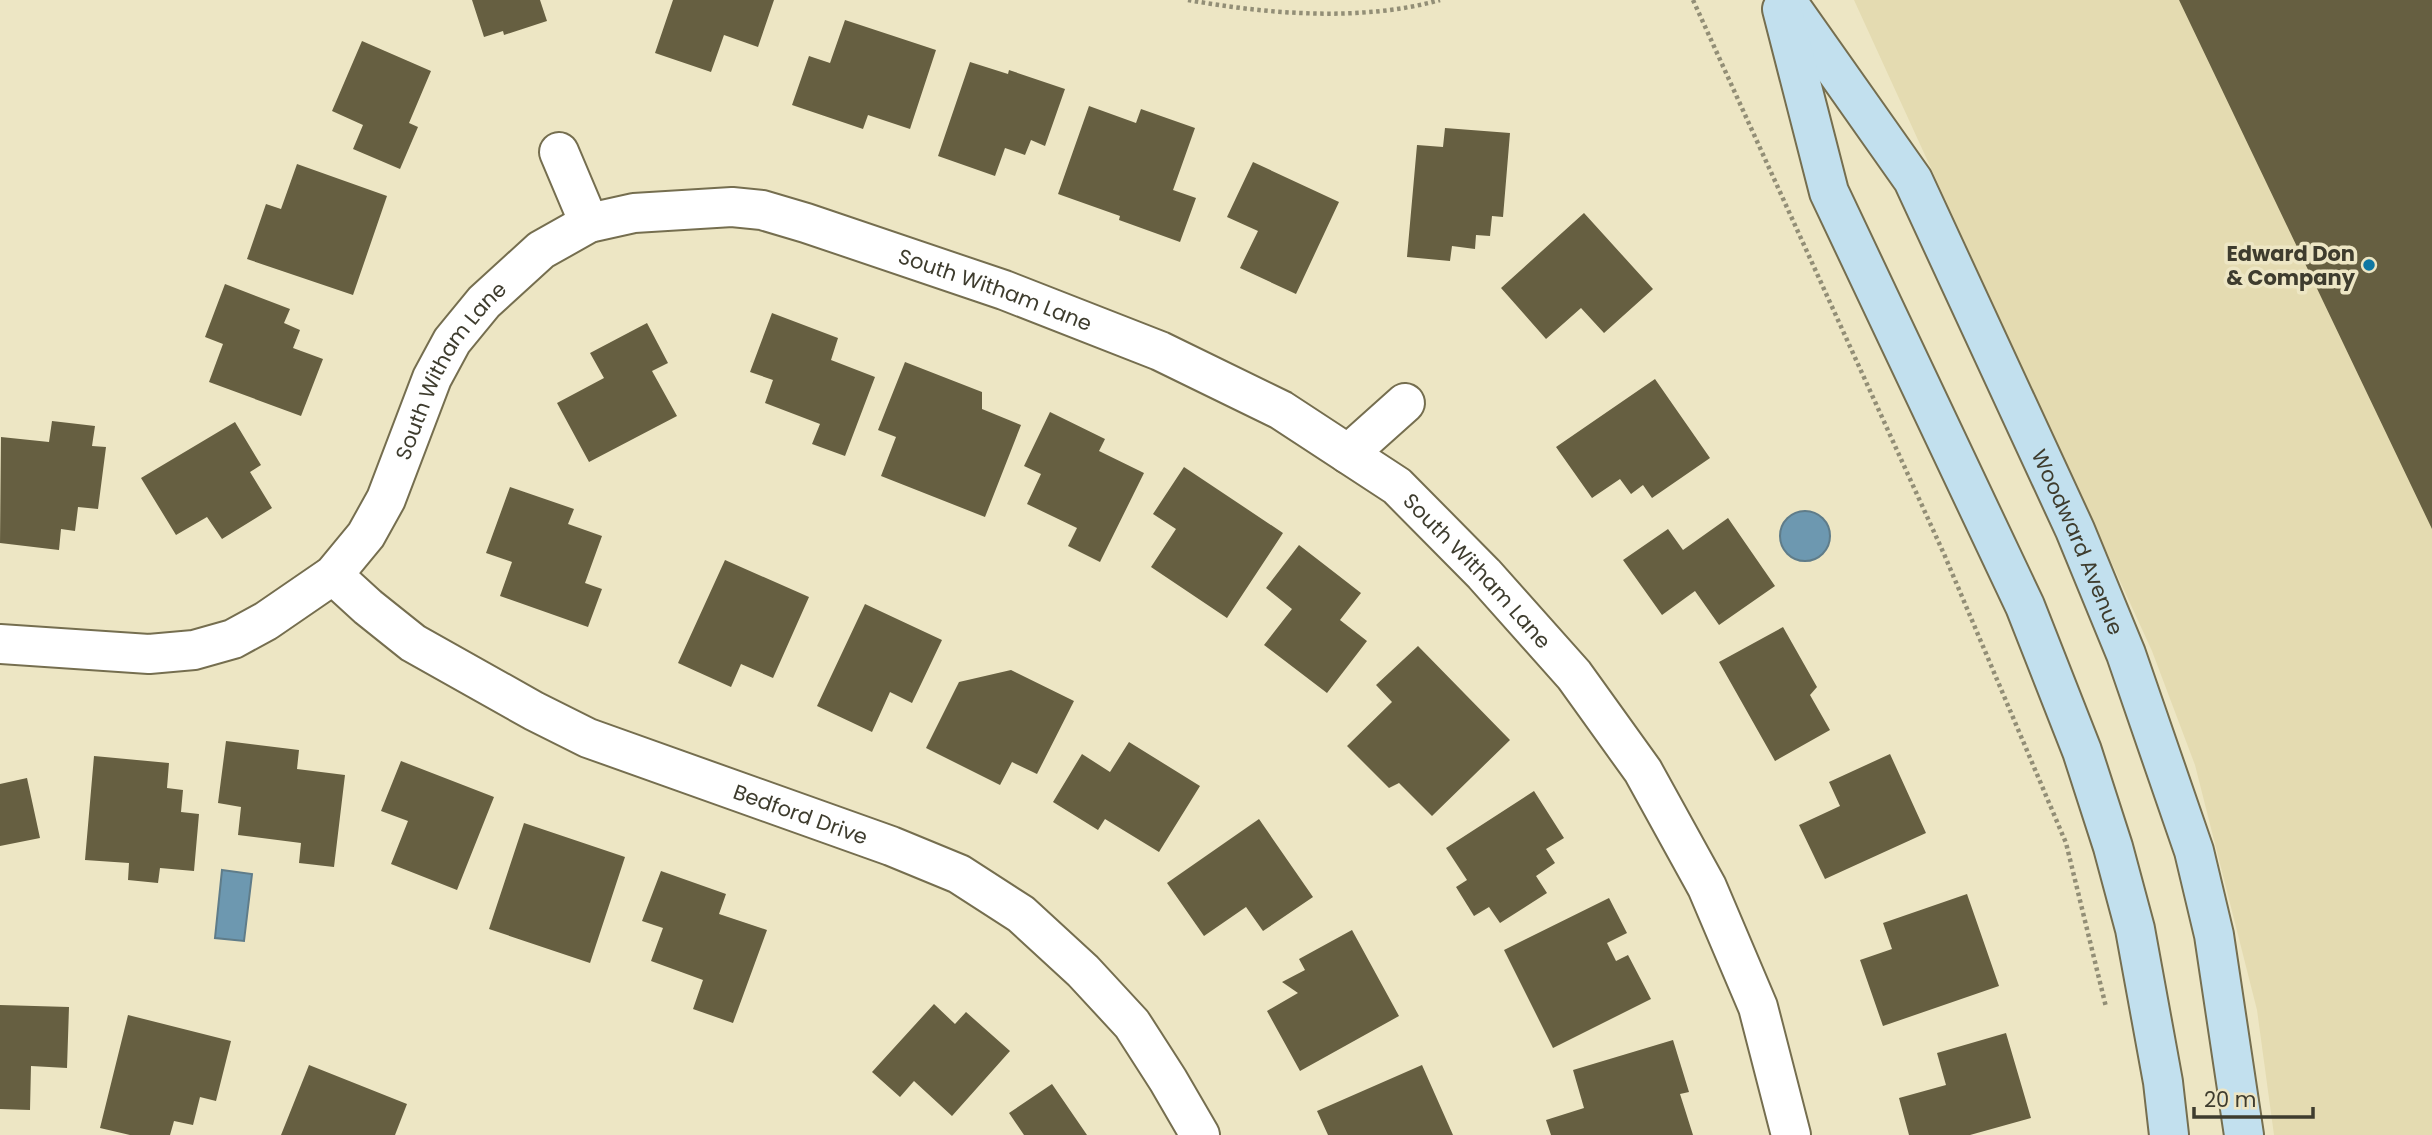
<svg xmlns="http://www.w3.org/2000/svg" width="2432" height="1135" font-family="Poppins,sans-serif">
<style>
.built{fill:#e4dbb1}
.water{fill:#6d98b0;stroke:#5f7c89;stroke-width:2}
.building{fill:#665f41}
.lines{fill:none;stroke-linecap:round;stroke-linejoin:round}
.street-casing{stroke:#756e4f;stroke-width:42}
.secondary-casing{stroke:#756e4f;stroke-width:42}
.path{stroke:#928e76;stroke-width:4.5;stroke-dasharray:3.5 3.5;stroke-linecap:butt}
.street{stroke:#fff;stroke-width:38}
.secondary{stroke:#c2e0ee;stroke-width:38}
.poi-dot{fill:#0f77a2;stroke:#ede6c4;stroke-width:2.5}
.labels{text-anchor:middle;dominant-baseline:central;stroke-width:7;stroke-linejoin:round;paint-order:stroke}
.poi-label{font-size:21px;font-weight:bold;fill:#3e3c2e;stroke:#ede6c4;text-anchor:end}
.street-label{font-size:21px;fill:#3e3c2e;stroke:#ede6c4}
</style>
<rect width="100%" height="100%" fill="#ede6c4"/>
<path class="built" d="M1854 0H2432V1135H2274L2257 1010 2195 765 2152 651Z"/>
<path class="water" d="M1780 536a25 25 0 1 1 50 0a25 25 0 1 1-50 0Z
M222 870 252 874 244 941 215 938Z"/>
<path class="building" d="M472 0H540L547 21 504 35 503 31 484 37Z
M673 0H774L758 47 724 35 711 72 655 53Z
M2179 0H2432V529Z
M845 20 936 50 910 129 868 115 863 129 792 105 809 56 830 63Z
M362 41 431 71 409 123 418 127 400 169 353 149 363 125 332 111Z
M970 62 1008 74 1009 70 1065 89 1045 146 1031 140 1025 155 1005 148 995 176 938 156Z
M1089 106 1136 123 1141 109 1195 128 1173 190 1196 198 1180 242 1119 220 1120 216 1058 194Z
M1445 128 1510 133 1503 217 1492 216 1490 236 1476 235 1475 249 1452 246 1450 261 1407 257 1417 145 1443 147Z
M1253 162 1339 202 1296 294 1240 268 1258 231 1227 217Z
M297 164 387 196 353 295 247 259 266 204 281 209Z
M1584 213 1653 289 1604 333 1581 308 1546 339 1501 288Z
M225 284 290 309 284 323 300 330 293 348 323 359 301 416 209 382 223 344 205 337Z
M772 313 838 338 831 360 875 377 845 456 812 444 820 424 765 403 773 380 750 372Z
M647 323 668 363 652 371 677 416 589 462 557 403 604 378 590 353Z
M905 362 982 392V409L1021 425 985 517 881 476 896 437 878 430Z
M1655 379 1710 458 1652 498 1643 485 1631 494 1620 479 1592 498 1556 447Z
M1050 412 1105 439 1099 451 1144 473 1100 562 1068 546 1077 528 1027 504 1041 474 1024 466Z
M52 421 95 426 92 446 106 447 98 509 78 507 75 531 61 529 59 550 0 543 1 437 49 442Z
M235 422 261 465 250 472 272 508 222 539 207 517 176 535 141 478Z
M1184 467 1283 533 1227 618 1151 567 1176 529 1153 514Z
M510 487 574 509 568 524 602 536 585 583 602 589 588 627 500 596 512 562 486 553Z
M1728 518 1775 586 1719 625 1695 591 1662 615 1623 560 1668 529 1683 550Z
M1299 545 1361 593 1340 620 1367 641 1327 693 1264 645 1292 609 1266 588Z
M725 560 809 597 773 678 741 664 731 687 678 663Z
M865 604 942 640 912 703 890 692 872 732 817 706Z
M1783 627 1817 687 1810 695 1830 730 1775 761 1719 662Z
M1418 646 1510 740 1432 816 1399 783 1389 788 1347 746 1392 702 1376 685Z
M1011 670 1074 701 1037 774 1012 762 1000 785 926 748 959 682Z
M226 741 299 750 297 769 345 775 334 867 299 863 301 843 238 835 241 807 218 803Z
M1129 742 1200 786 1159 852 1105 819 1098 830 1053 802 1082 754 1110 772Z
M1890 754 1926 833 1825 879 1799 825 1840 806 1829 782Z
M94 756 169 763 167 788 183 790 181 812 199 814 194 871 160 868 158 883 128 880 129 863 85 860Z
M401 761 494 797 457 890 391 864 408 821 381 811Z
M27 778 40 838 0 846V784Z
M1534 791 1564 838 1546 849 1555 863 1536 876 1547 893 1500 923 1489 907 1474 916 1456 887 1467 880 1446 848Z
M1259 819 1313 897 1263 931 1246 907 1204 936 1167 883Z
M524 823 625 857 590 963 489 929Z
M661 871 726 894 719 914 767 930 733 1023 693 1009 703 980 651 961 663 928 642 921Z
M1967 894 1999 986 1883 1026 1860 960 1892 949 1883 923Z
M1609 898 1627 933 1607 943 1616 961 1628 955 1651 999 1553 1048 1504 950Z
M1352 930 1399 1016 1300 1071 1267 1011 1298 993 1282 982 1305 970 1299 959Z
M934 1004 955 1024 966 1012 1010 1051 952 1116 914 1081 900 1097 872 1072Z
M0 1005 69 1007 67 1068 31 1066 30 1110 0 1109Z
M128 1015 231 1041 216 1101 200 1097 193 1125 174 1121 170 1135H130L100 1128Z
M2006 1033 2031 1118 1970 1135H1909L1899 1098 1946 1085 1937 1053Z
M1673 1040 1689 1092 1680 1094 1693 1135H1551L1546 1120 1584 1108 1573 1070Z
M309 1065 407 1104 395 1135H281Z
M1422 1065 1453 1135H1328L1317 1111Z
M1052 1084 1087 1135H1024L1009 1113Z"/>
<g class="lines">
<g class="street-casing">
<g id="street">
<path d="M559 152 589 223"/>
<path d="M1348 454 1405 403"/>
<path id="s1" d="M333 575 368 607 413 643 534 711 588 738 891 846 959 874 1021 914 1083 971 1132 1024 1168 1080 1200 1135"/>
<path id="s2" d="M0 644 149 654 194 650 233 639 266 621 333 575 366 535 386 499 432 378 452 341 484 302 541 250 589 223 634 213 732 207 762 210 806 223 1004 290 1160 351 1281 410 1397 486 1484 574 1574 675 1643 771 1707 887 1758 1007 1791 1135"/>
</g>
</g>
<g class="secondary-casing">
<g id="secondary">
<path id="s3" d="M1786 0 1913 180 2075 530 2126 654 2194 851 2214 935 2244 1135"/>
<path d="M1782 9 1829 192 2025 606 2082 751 2113 847 2135 929 2163 1082 2169 1135"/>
</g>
</g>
<path class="path" d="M1188 0C1267 14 1362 22 1440 0
M1693 0 1944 554 2066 843 2106 1007"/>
<use href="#street" class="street"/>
<use href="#secondary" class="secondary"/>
</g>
<circle class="poi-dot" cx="2369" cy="265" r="7"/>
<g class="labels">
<g class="poi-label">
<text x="2355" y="253">Edward Don<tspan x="2355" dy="24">&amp; Company</tspan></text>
</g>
<g class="street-label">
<text stroke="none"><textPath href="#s2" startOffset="1222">South Witham Lane</textPath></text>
<text stroke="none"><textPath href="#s2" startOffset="592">South Witham Lane</textPath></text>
<text stroke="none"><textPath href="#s3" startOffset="618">Woodward Avenue</textPath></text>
<text stroke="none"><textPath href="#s2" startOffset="1788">South Witham Lane</textPath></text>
<text stroke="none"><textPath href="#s1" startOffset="530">Bedford Drive</textPath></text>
</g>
</g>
<path d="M2194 1107v10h119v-10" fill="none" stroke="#3e3c2e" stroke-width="3.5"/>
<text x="2204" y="1107" font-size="21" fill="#3e3c2e" stroke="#ede6c4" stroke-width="5" paint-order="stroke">20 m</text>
</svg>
